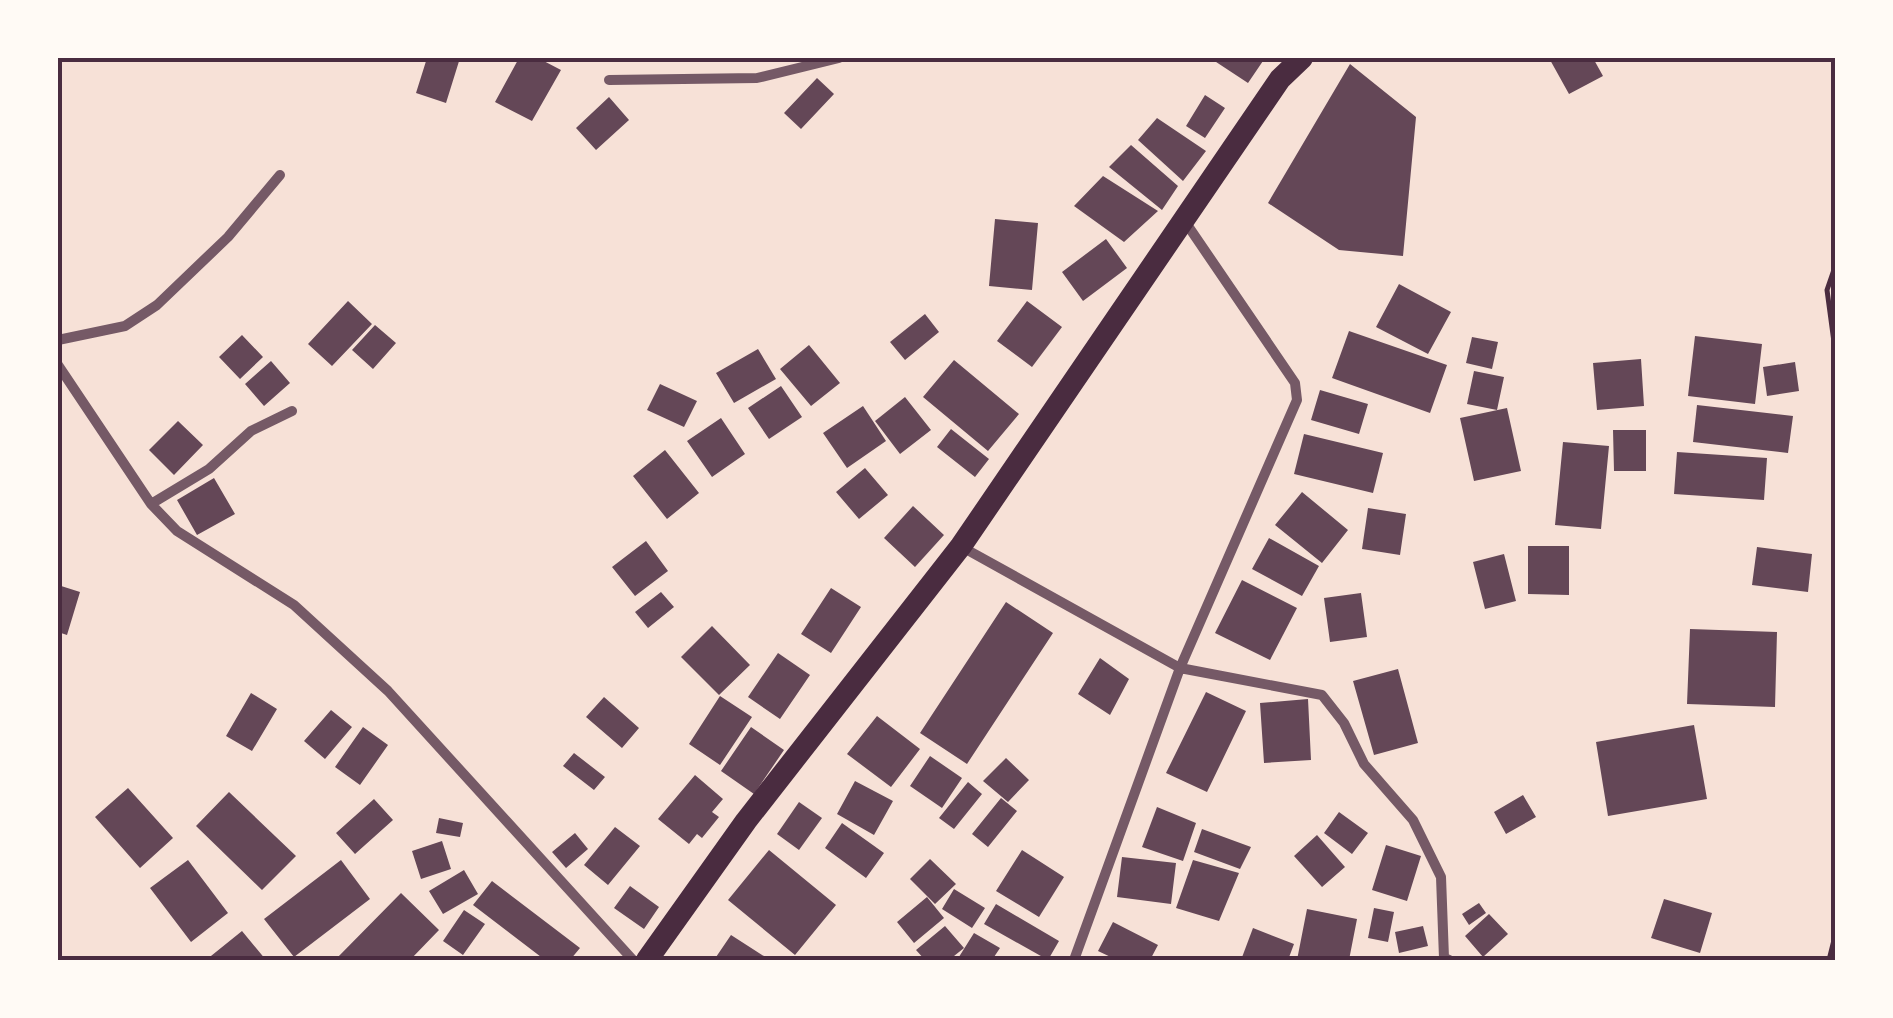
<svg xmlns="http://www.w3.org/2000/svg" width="1893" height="1018" font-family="'Exo 2',sans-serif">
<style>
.building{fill:#644757}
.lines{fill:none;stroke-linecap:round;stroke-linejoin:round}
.path{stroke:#4a2c40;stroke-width:5}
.minor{stroke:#755966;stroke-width:10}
.primary{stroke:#4a2c40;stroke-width:22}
.neatline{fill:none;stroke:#4a2c40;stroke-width:4}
</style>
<rect width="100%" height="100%" fill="#f7e1d7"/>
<path class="building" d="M427 58H460L446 103 416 93Z
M519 58H538L561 70 532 121 495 102Z
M1210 58H1265L1248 83Z
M1549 58H1593L1603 76 1569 94Z
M1350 64 1416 117 1403 256 1339 250 1268 203Z
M817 78 834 94 801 129 784 113Z
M1205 95 1225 108 1205 138 1186 126Z
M609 97 629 120 596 150 576 128Z
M1157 118 1206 151 1183 181 1138 140Z
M1131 145 1178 186 1162 210 1109 167Z
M1103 176 1158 211 1124 242 1074 206Z
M995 219 1038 223 1032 290 989 286Z
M1106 239 1127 268 1083 301 1062 272Z
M1399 284 1451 312 1428 354 1376 327Z
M348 301 372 324 332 366 308 344Z
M1027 301 1062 327 1032 367 997 341Z
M925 314 939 332 905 360 890 342Z
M375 325 396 343 373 369 352 350Z
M1349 331 1447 365 1430 413 1332 378Z
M242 335 263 357 240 379 219 357Z
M1695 336 1762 344 1755 404 1688 396Z
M1472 337 1498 342 1492 369 1466 363Z
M809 345 840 383 811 406 780 369Z
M758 349 776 379 734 403 716 373Z
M1641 359 1644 406 1597 410 1593 363Z
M954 360 1019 414 988 451 923 397Z
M271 361 290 383 264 406 245 384Z
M1795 362 1799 391 1767 396 1763 367Z
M1474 371 1504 377 1497 410 1467 404Z
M660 384 697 401 684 427 647 410Z
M781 386 802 417 769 439 748 408Z
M1320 390 1368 404 1359 434 1311 420Z
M905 397 931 430 900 454 875 421Z
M1697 405 1793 416 1788 453 1693 442Z
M863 406 886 441 847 468 823 433Z
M1507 408 1521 471 1474 481 1460 418Z
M721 418 745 454 712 477 687 441Z
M178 421 203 445 174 475 149 450Z
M951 429 989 459 975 477 937 447Z
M1613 430H1646V471H1614Z
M1304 434 1383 453 1373 493 1294 474Z
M1563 442 1609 446 1601 529 1555 525Z
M665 450 699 493 667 519 633 476Z
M1677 452 1767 458 1764 500 1674 494Z
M865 468 888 495 859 519 836 492Z
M214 478 235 514 197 535 177 500Z
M1302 492 1348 530 1322 563 1275 525Z
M913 506 944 535 915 567 884 538Z
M1368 508 1406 514 1400 555 1362 549Z
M1269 538 1319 566 1302 596 1252 569Z
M646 541 668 571 635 596 612 567Z
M1528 546H1569V595L1528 594Z
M1757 547 1812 554 1808 592 1752 585Z
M1504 554 1516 601 1485 609 1473 562Z
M1242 580 1297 608 1270 660 1215 633Z
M58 585 80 592 67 635 58 632Z
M831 588 861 607 831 653 801 634Z
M661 592 674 607 648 628 635 612Z
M1361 593 1367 637 1330 642 1324 598Z
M1006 602 1053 633 967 764 920 733Z
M712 626 750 665 719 695 681 657Z
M1690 629 1777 632 1775 707 1687 704Z
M778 653 810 675 780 719 748 697Z
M1100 658 1129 679 1110 715 1078 694Z
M1398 669 1418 743 1374 755 1353 681Z
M1206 692 1246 711 1207 792 1166 773Z
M251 693 277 709 252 751 226 736Z
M720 696 752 717 720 765 689 744Z
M604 697 639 728 622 748 586 717Z
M1308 699 1311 760 1264 763 1260 703Z
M331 710 352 727 325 759 304 741Z
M877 716 920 749 891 787 847 754Z
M1694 725 1707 799 1608 816 1596 742Z
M363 727 388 745 360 785 335 767Z
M751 727 784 750 754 794 721 771Z
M574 753 605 777 594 790 563 766Z
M930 756 962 778 942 808 910 786Z
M1006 758 1029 780 1008 802 983 781Z
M695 775 723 799 712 812 719 817 702 838 697 834 689 844 658 819Z
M855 781 893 801 874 835 837 814Z
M968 782 982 794 954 829 939 818Z
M128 788 173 838 140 868 95 817Z
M229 792 296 856 262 890 196 826Z
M1523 795 1536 817 1506 834 1494 812Z
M1001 798 1017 811 988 847 972 834Z
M374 799 393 820 355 854 336 833Z
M799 802 822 818 799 850 777 834Z
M1157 807 1196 823 1183 861 1142 847Z
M1339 812 1368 833 1352 854 1324 833Z
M439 818 463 823 460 837 436 833Z
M842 823 884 853 866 878 825 848Z
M615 827 640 846 608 885 584 865Z
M1202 829 1251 847 1240 869 1194 852Z
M575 833 588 849 566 868 552 852Z
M1317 835 1345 867 1322 887 1294 856Z
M442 841 451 869 421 879 412 851Z
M1386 845 1421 856 1407 901 1372 890Z
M769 850 836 905 795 955 728 900Z
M1022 850 1064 877 1039 917 996 891Z
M1122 857 1176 863 1171 904 1117 897Z
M930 859 956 884 935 904 910 879Z
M188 860 228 913 191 942 150 888Z
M341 860 370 899 294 957 264 919Z
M1193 860 1239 873 1219 921 1176 908Z
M464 870 478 894 443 914 429 891Z
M492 881 580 948 570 960H545L473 905Z
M630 886 659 907 644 929 614 908Z
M954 889 985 908 972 928 942 909Z
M401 893 439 930 410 960H335Z
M927 897 944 918 914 943 897 922Z
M1664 899 1712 913 1700 953 1651 938Z
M1479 903 1486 913 1469 925 1462 914Z
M996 904 1059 941 1048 960 984 924Z
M1374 908 1394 912 1388 942 1368 938Z
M1307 909 1357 919 1349 960H1297Z
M464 910 485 924 463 955 443 941Z
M1489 914 1508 934 1483 957 1465 936Z
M1113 922 1158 945 1150 960H1117L1098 951Z
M945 926 964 948 949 960H925L916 950Z
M1423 926 1428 946 1399 953 1395 932Z
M1253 928 1294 944 1288 960H1241Z
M242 931 266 960H206Z
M974 933 1000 948 992 960H957Z
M731 935 770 960H714Z"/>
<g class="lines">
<path class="path" d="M1836 264 1827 290 1836 357
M1568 960H1580
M1829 960 1836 932"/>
<path class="minor" d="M609 80 757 78 839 58
M58 340 125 326 157 305 228 237 280 175
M58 365 151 504 177 531 294 605 388 691 633 960
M151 504 209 469 251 431 292 411
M962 547 1180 668 1322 695 1344 723 1364 764 1413 820 1441 877 1444 958 1449 960
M1074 960 1180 668 1297 400 1295 383 1184 220"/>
<path class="primary" d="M647 960 746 821 961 546 1280 79 1302 58"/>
</g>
<rect width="1893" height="1018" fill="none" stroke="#fffaf5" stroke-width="120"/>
<rect x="60" y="60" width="1773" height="898" class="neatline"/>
</svg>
